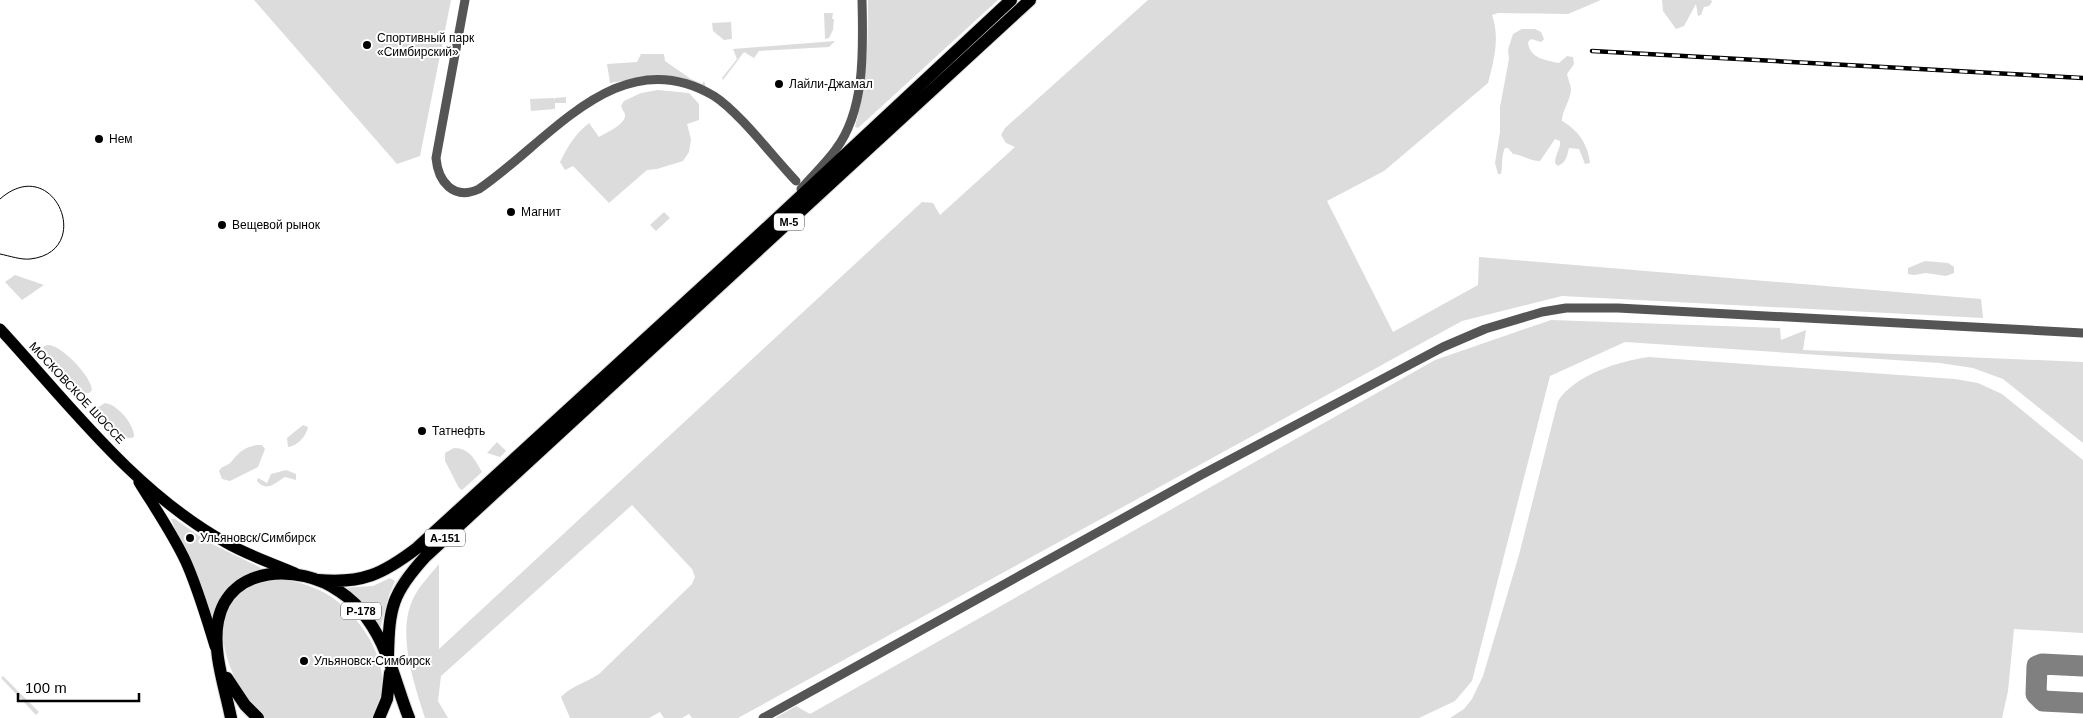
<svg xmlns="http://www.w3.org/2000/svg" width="2083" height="718" font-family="Arial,sans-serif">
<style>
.green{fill:#dcdcdc}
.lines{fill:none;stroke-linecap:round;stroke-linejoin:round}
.taxiway{stroke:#808080;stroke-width:21}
.major-casing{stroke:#dbdbdb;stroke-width:12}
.highway-casing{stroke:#dbdbdb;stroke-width:14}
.minor{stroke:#555;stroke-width:9}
.major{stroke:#000;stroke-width:11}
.highway{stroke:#000;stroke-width:12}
.tram{stroke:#000;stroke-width:1}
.rail-casing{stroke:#000;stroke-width:4.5}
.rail{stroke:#fff;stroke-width:2.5;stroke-dasharray:8;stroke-linecap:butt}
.poi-dot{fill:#000;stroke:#fff;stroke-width:2}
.labels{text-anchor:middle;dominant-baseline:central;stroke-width:4;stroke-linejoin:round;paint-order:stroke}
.shield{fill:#fff;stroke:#4c4c4c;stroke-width:1}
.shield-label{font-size:11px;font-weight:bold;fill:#000}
.poi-label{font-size:12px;fill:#000;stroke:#fff;text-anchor:start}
.street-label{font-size:12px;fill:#000;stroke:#fff}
</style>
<rect width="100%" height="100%" fill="#fff"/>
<path class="green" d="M254 0H451L420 156 397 164Z
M868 0H998L858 128 855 127C867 85 868 44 868 0Z
M1148 0H1601L1568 14 1498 13 1492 15C1500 37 1494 61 1488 83L1384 171 1327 201 1393 332 1478 285 1479 257 1981 299 1983 318 1562 296 1462 321 738 718H692L689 714 682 718H664L660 712 649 718H570L561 697C571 686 586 683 599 674L692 584 695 577 692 569 632 505 441 676 438 701 448 718H425C414 683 395 630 415 595 421 584 431 574 439 564V649L922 202 933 203 940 215 1015 147 1006 143 1001 135 1005 128Z
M1662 0H1711L1712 2 1709 6 1704 7 1701 15 1698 16 1696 4 1684 26 1676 29 1663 11Z
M824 13H833L832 19H834L833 30 829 38 825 39Z
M731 22 732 39 724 40 713 31 712 23Z
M1535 29 1541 32 1544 39 1541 42 1531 39 1528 42C1529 58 1545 60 1559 63L1567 56 1573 57 1574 64 1567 74C1568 79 1571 85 1571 90 1570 102 1562 110 1562 121 1578 130 1588 144 1590 163L1585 164 1579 149 1569 148C1567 155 1567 162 1558 166L1555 163C1555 155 1561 148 1560 141L1555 139 1540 161C1530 161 1523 155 1513 154L1508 148H1505C1501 156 1503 165 1501 174H1498L1495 163 1500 132V107L1509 59 1508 50 1513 34 1522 29Z
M835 41 829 47 759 51 754 58 744 52 723 80 722 78 737 59 733 49Z
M641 54H664L665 61 691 79 702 84 704 81 706 87 641 78 610 83 607 64 637 62Z
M658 90 689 93 699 104V120L687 124 691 139 689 152 683 161 657 169 647 170 609 203 573 166 565 170 560 162C568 146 575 134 589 123L599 137C606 133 627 124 625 114 624 112 622 109 621 106L624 101 641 93Z
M566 97V103H555V109L531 111 530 99 554 98 555 100V98Z
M664 212 670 218 656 231 650 225Z
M1925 261 1948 263 1954 267V273L1946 276 1926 273 1914 275 1908 274V268Z
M15 275 44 285 22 300 5 282Z
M1551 320 1780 328 1781 340 1806 330 1803 350 2083 362V443L2003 379 1973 368 1940 363 1625 342 1550 376 1472 681 1455 701 1419 718H775L796 706 810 714 1435 360Z
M47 345C60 343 92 377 92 390L89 393H83L78 389 44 351 43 347Z
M1649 357 1955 379 1978 383 2002 394 2083 460V633L2014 629 2008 691 2002 718H1450L1464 709 1472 699 1483 676 1519 555 1558 401C1575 375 1619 361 1649 357Z
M105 403C117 404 135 425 134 437 120 443 95 418 97 408Z
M303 425 308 427C306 436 298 446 288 447L287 438Z
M497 442 506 451 500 457 487 453Z
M256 445H262L265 449 258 467 230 481 222 479 219 471C222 465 229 466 232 461 240 451 244 448 256 445Z
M454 448C470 448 475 460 482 472L462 490 459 488 445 461V453Z
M286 470 296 474V480L285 477C276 482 267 493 257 481L258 478 267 483 271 474Z
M171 519H175L208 542 261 568 219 602 212 617Z
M390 578 395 581 389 595 380 629 342 588 373 586Z
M283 579C299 582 316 587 330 596 366 620 400 676 373 718H265C219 674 193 587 283 579Z
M3 676 39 712 36 715 1 678Z"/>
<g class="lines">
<path class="taxiway" d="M2083 666 2042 664 2037 666 2036 694 2043 701 2083 703"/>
<g class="major-casing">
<path id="major" d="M0 329C69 404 135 492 225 542 247 555 272 563 295 573
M139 482C155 508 173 534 186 562 198 589 206 617 215 646"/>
</g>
<g class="highway-casing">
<path id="highway" d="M318 580C362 584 383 574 417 548L760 234 1011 0
M388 657C389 607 392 593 426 556L1030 0
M227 678 245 705 258 718
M231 718C225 687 212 652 218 621 229 564 300 564 339 591 350 598 361 609 368 620 389 649 396 685 409 718
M379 718 387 699 390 673"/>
</g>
<path class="minor" d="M465 0 436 158C438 181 453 201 479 189 549 142 619 39 714 96 739 112 774 158 796 181
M801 189C812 176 826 163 836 149 866 109 863 47 862 0
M763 718 1201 475 1443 347 1485 329 1542 312 1566 308H1618L2083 333"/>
<use href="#major" class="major"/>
<use href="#highway" class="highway"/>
<path class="tram" d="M0 199C54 151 96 252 30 259 21 260 10 256 0 254"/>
<g class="rail-casing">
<path id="rail" d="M1592 51 2083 78"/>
</g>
<use href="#rail" class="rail"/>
</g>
<g class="poi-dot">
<circle cx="367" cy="45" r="5"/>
<circle cx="779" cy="84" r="5"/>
<circle cx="99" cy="139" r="5"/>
<circle cx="511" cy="212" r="5"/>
<circle cx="222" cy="225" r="5"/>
<circle cx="422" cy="431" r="5"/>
<circle cx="190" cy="538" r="5"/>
<circle cx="304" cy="661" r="5"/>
</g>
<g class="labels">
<g class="shield">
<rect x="774" y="213.5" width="30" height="17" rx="4"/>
<rect x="425" y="529.5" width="40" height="17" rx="4"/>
<rect x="341" y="602.5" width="40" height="17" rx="4"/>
</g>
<g class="shield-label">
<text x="789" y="222">М-5</text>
<text x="445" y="538">А-151</text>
<text x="361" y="611">Р-178</text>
</g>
<g class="poi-label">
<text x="377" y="38">Спортивный парк<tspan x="377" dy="14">«Симбирский»</tspan></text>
<text x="789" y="84">Лайли-Джамал</text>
<text x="109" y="139">Нем</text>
<text x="521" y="212">Магнит</text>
<text x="232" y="225">Вещевой рынок</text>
<text x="432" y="431">Татнефть</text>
<text x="200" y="538">Ульяновск/Симбирск</text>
<text x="314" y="661">Ульяновск-Симбирск</text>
</g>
<g class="street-label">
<text transform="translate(77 393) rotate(47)">МОСКОВСКОЕ ШОССЕ</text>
</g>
</g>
<path d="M18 693v8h121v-8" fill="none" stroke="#000000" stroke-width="2.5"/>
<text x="25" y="693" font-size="15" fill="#000000" stroke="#ffffff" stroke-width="4" paint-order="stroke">100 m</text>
</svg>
